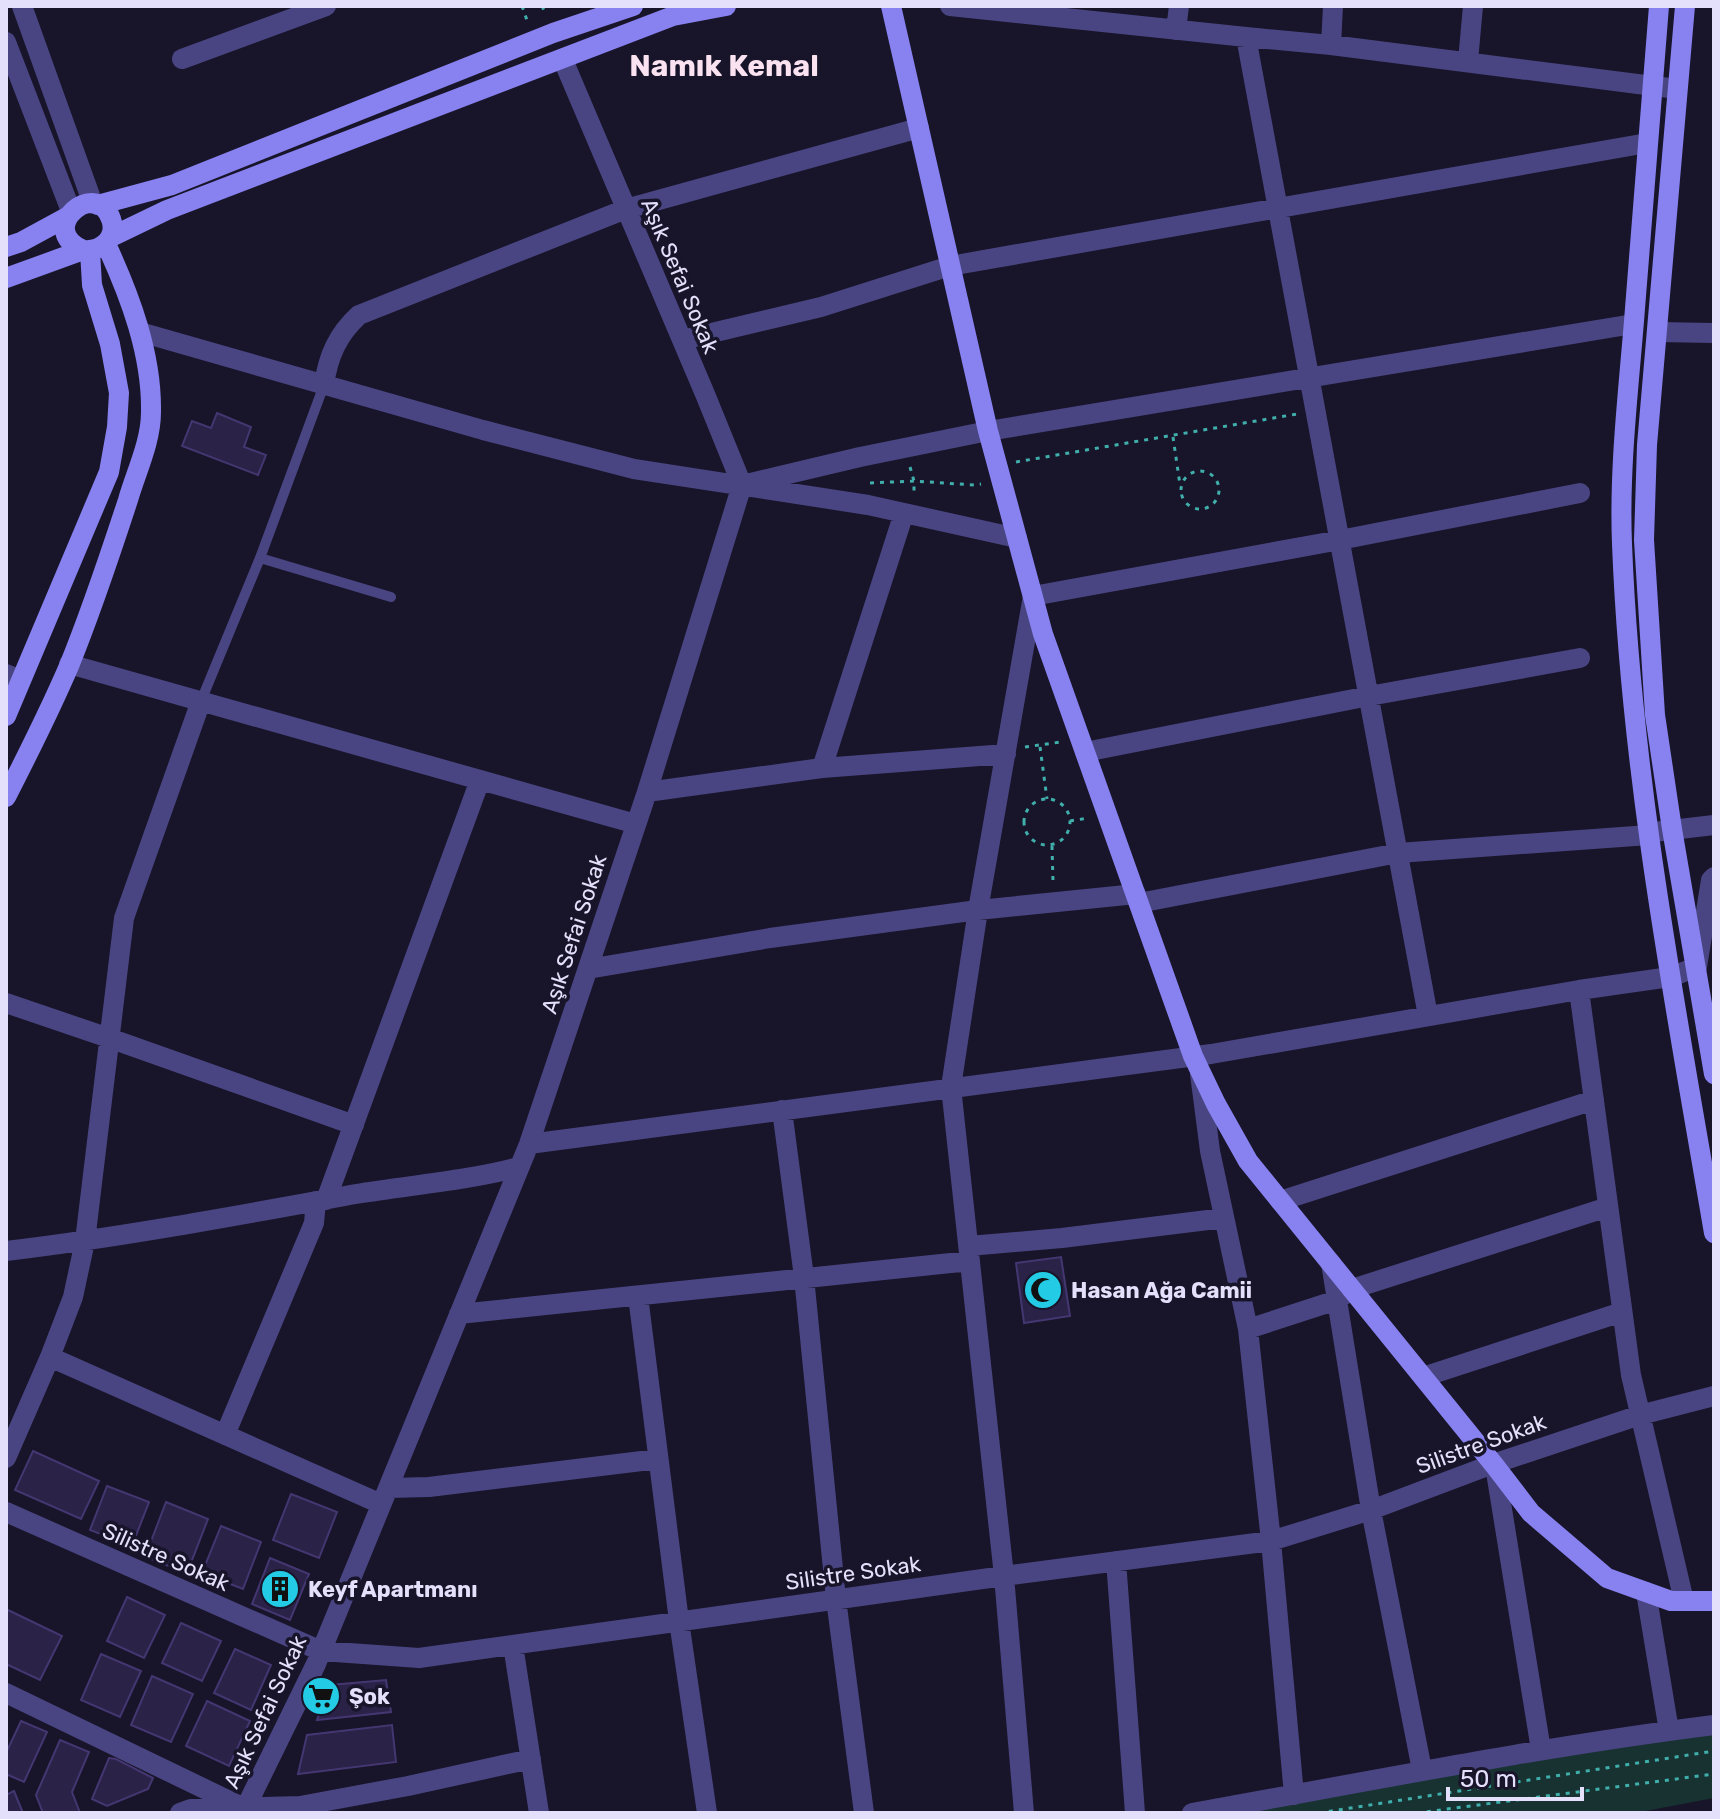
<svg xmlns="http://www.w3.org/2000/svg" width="1720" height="1819" font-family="Rubik,sans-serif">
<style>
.green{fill:#183232}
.building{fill:#2b2248;stroke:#443771;stroke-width:2}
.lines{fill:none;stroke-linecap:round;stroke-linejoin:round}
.path{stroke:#40afab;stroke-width:3;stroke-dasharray:4 6;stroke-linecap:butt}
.lane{stroke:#494582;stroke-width:10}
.street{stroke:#494582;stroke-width:20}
.secondary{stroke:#8882f0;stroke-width:20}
.labels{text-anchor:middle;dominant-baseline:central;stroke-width:7;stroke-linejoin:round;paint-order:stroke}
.street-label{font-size:22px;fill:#e4e0fb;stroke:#181429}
.poi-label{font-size:22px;font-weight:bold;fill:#e4e0fb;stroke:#181429;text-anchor:start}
.district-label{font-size:30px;font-weight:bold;fill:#fbe2f1;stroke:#181429}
</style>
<rect width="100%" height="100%" fill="#181429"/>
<path class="green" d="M1714 1725V1798L1635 1813H1192Z"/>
<path class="building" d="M217 413 251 427 244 447 266 455 258 475 182 446 192 421 211 428Z
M1061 1257 1070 1316 1024 1323 1016 1263Z
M33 1451 99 1481 81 1519 15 1490Z
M107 1486 149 1502 132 1546 90 1530Z
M291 1494 337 1512 319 1558 273 1540Z
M166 1502 208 1519 187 1573 145 1557Z
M221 1526 261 1542 243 1589 202 1573Z
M270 1558 309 1574 290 1620 252 1604Z
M127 1597 165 1615 144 1658 107 1641Z
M8 1610 62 1636 40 1680 6 1664V1615Z
M181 1623 221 1641 202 1681 162 1663Z
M235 1649 271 1665 251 1710 214 1693Z
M101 1654 141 1671 120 1717 81 1700Z
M152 1676 193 1694 171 1742 131 1725Z
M386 1680 391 1712 317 1720 330 1685Z
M207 1701 250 1721 229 1766 186 1746Z
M21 1721 47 1732 24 1782 6 1774V1753Z
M392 1725 396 1762 298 1774 307 1735Z
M60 1740 89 1752 72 1792 80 1813H43L36 1795Z
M109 1758 116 1759 153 1778 148 1789 107 1806 92 1799Z
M14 1791 23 1813H6V1795Z"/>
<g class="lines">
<path class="path" d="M522 6 528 23
M542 6 546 15
M1173 437 1180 485
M1016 462 1297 414
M910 467 914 481V495
M1181 490a19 19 0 1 1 38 0a19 19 0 1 1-38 0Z
M870 483 914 481 974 485 981 484
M1025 747 1061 742
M1040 747 1047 799
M1024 822a23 23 0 1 1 46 0a23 23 0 1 1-46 0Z
M1070 821 1088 818
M1052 846 1053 882
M1319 1813 1714 1751
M1417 1813 1714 1774"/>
<path class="lane" d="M260 558 391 597
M201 701 260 558 324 385"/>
<path class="street" d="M22 6 93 204
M950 6 1246 37 1331 45 1677 89
M1176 30 1179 6
M1246 37 1428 1016
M6 42 71 211
M1331 45 1333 6
M182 59 326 6
M1468 61 1473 6
M140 332 483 430 634 469 868 505 1017 538
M1657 332 1714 333
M682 340 821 307 950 266 1647 143
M324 385C328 356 338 334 359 315L626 209 919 128
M742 485 860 457 988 431 1633 324
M69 664 636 824
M6 674 21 680
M1085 752 1369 696 1580 658
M822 768 904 513
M647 792 822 768 1006 754
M1654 832 1714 825
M1139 903 1398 853 1649 835
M588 969 770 938 978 910 1136 894
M1579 990 1631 1375 1684 1601
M6 1003 109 1038 354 1125
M1200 1074 1210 1151 1248 1329 1271 1541 1294 1795
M782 1110 804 1277 836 1599 864 1813
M529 1144 1211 1054 1579 990 1670 977 1697 967 1711 880 1714 877
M326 1200 480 780
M1280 1201 1594 1100
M969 1246 1062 1238 1224 1218
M6 1251C123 1237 240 1215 356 1194 410 1185 466 1181 519 1167
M1331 1263 1371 1510 1422 1770
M638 1296 679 1621 707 1813
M459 1314 970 1261
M1248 1329 1337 1300 1352 1289 1608 1207
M50 1357 381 1504
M1423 1377 1622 1312
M225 1435 314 1223 316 1201
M6 1458 50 1357 73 1297 85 1241 124 918 201 701
M1495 1466 1541 1750
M388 1488 429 1487 658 1459
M6 1512 321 1651 419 1658 1004 1576 1271 1541 1371 1510 1493 1464 1640 1415 1714 1396
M1116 1561 1135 1813
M1646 1592 1669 1731
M513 1645 539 1813
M6 1693 242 1807
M180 1813 191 1809 300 1806 408 1786 531 1759
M243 1813 316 1664 529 1144 647 792 742 485 705 394 563 60
M1024 1813 1004 1576 951 1087 978 910 1033 596 1340 540 1580 493
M1192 1813C1366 1782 1539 1747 1714 1725"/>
<path class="secondary" d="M891 6 988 431 1043 634 1193 1056 1216 1104 1248 1161 1495 1466 1531 1513 1607 1578 1671 1601H1714
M1659 6C1650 111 1642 216 1634 321 1628 395 1619 470 1622 544 1631 776 1675 1004 1714 1233
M1685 6 1647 445 1644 540 1655 715 1672 829 1714 1074
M98 205 172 185 553 33 633 6
M111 237 167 210 673 16 726 6
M6 247 21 242 67 217
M6 278 83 250C101 252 118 238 111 219 96 177 35 229 83 250
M6 716 109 472 117 427 119 393 110 344 92 285 90 251
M6 797C28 754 50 710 69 666 91 612 110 555 128 500 136 472 151 442 151 412 152 354 130 296 106 244"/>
</g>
<defs>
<g id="mosque-disc" transform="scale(2)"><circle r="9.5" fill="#23cce4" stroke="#181429"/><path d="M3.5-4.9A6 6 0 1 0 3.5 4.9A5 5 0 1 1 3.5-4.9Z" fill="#111"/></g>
<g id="building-disc" transform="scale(2)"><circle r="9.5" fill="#23cce4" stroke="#181429"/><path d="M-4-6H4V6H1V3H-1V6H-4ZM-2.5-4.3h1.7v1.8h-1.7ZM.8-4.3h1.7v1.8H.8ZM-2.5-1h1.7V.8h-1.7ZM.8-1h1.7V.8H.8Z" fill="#111"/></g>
<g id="supermarket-disc" transform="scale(2)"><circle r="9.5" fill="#23cce4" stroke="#181429"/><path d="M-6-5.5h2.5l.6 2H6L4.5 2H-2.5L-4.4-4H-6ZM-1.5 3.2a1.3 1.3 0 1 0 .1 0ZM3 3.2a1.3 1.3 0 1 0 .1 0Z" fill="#111"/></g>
</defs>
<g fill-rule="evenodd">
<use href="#mosque-disc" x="1043" y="1290"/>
<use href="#building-disc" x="280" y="1589"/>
<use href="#supermarket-disc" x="321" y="1696"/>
</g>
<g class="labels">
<g class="street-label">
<text transform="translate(680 276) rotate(67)">Aşık Sefai Sokak</text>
<text transform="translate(574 934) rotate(-72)">Aşık Sefai Sokak</text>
<text transform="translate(1481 1444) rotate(-20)">Silistre Sokak</text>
<text transform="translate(166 1557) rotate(24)">Silistre Sokak</text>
<text transform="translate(853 1573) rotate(-8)">Silistre Sokak</text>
<text transform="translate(265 1712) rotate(-65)">Aşık Sefai Sokak</text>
</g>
<g class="poi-label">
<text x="1071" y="1290">Hasan Ağa Camii</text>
<text x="308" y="1589">Keyf Apartmanı</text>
<text x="349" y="1696">Şok</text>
</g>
<g class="district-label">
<text x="724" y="66">Namık Kemal</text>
</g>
</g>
<rect width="1720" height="1819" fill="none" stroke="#e4e0fb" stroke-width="16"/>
<path d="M1448 1787v12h134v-12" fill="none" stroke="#e4e0fb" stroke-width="4"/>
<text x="1460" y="1787" font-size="24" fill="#e4e0fb" stroke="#181429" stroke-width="6" paint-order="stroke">50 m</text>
</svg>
